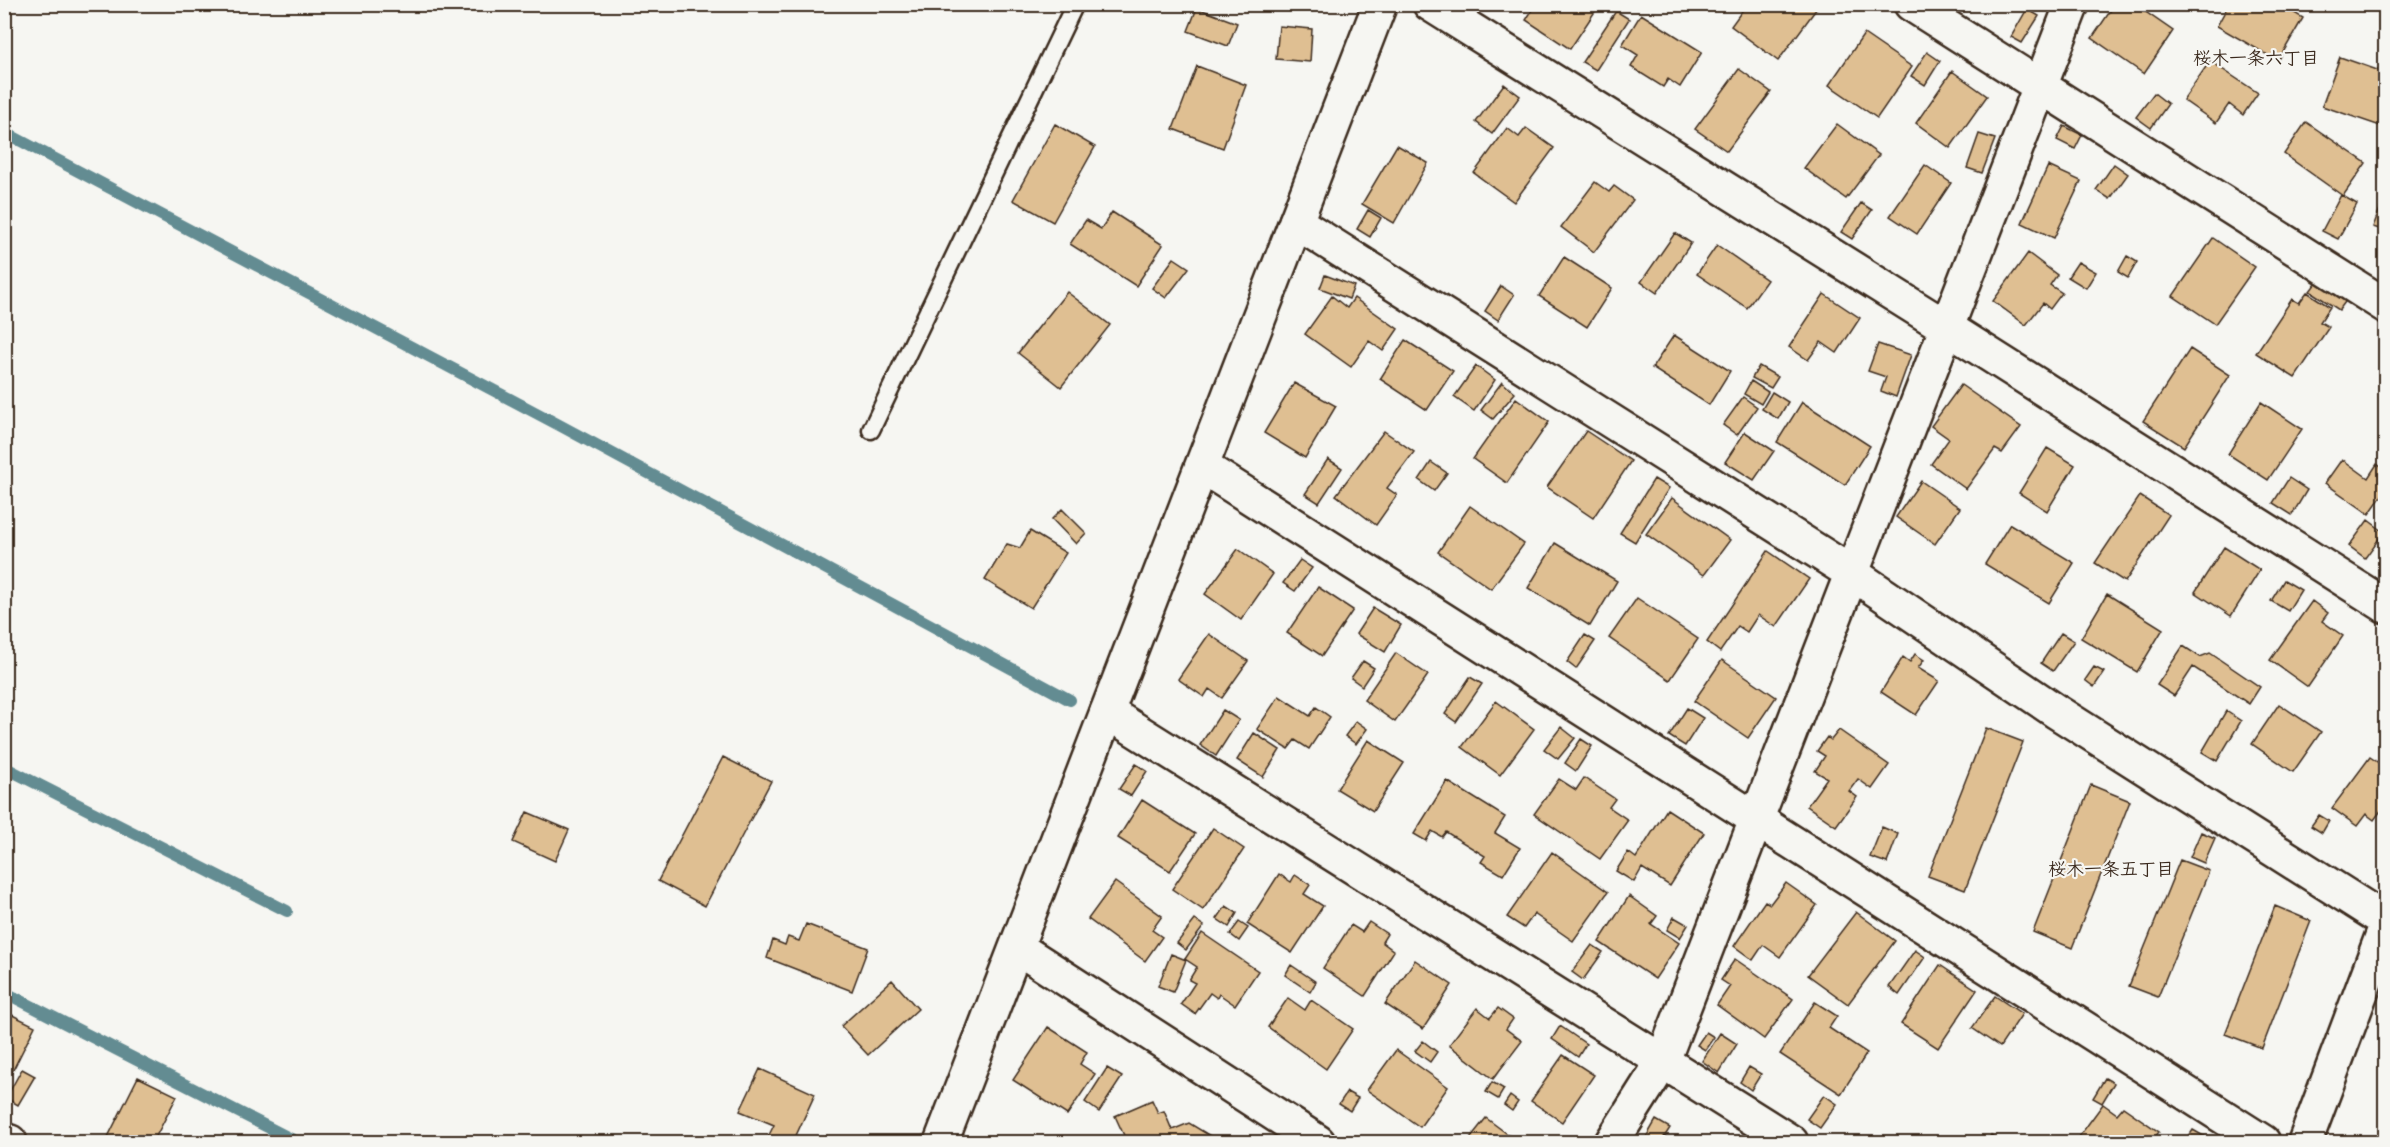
<svg xmlns="http://www.w3.org/2000/svg" width="2390" height="1147" font-family="Pangolin,'Klee One',sans-serif">
<style>
.lines{fill:none;stroke-linecap:round;stroke-linejoin:round}
.stream{stroke:#648c92;stroke-width:12}
.building{fill:#dfbf92;stroke:#3b2a1e;stroke-width:1.5}
.service-casing{stroke:#3b2a1e;stroke-width:21}
.minor-casing{stroke:#3b2a1e;stroke-width:38}
.tertiary-casing{stroke:#3b2a1e;stroke-width:38}
.service{stroke:#f6f6f2;stroke-width:16}
.minor{stroke:#f6f6f2;stroke-width:33}
.tertiary{stroke:#f6f6f2;stroke-width:33}
.labels{text-anchor:middle;dominant-baseline:central;stroke-width:4.5;stroke-linejoin:round;paint-order:stroke}
.neighbourhood-label{font-size:18px;font-weight:bold;fill:#3b2a1e;stroke:#f6f6f2}
</style>
<rect width="100%" height="100%" fill="#f6f6f2"/>
<filter id="ink" filterUnits="userSpaceOnUse"><feTurbulence type="fractalNoise" baseFrequency=".0167" numOctaves="2"/><feDisplacementMap in="SourceGraphic" scale="12" xChannelSelector="R" yChannelSelector="G"/><feConvolveMatrix kernelMatrix="1 2 1 2 8 2 1 2 1" color-interpolation-filters="sRGB"/></filter>
<g filter="url(#ink)">
<g class="lines">
<path class="stream" d="M4 132 561 426 1070 700
M4 767 287 911
M4 992 297 1142"/>
</g>
<path class="building" d="M1536 4H1600L1570 49 1526 20Z
M1747 4H1820L1778 61 1731 26Z
M2115 4H2134L2173 31 2144 74 2092 38Z
M2229 4H2279L2303 18 2278 61 2217 26Z
M1197 8 1237 23 1228 46 1188 31Z
M2027 9 2039 16 2022 43 2011 37Z
M1616 11 1629 19 1596 70 1582 62Z
M1641 14 1702 52 1680 87 1668 79 1663 87 1631 67 1638 55 1622 45Z
M1279 26 1312 29 1310 62 1276 59Z
M1864 34 1912 67 1877 118 1829 85Z
M1927 52 1940 61 1925 85 1911 76Z
M2340 57 2386 73V128L2322 106Z
M2210 61 2258 93 2243 115 2229 104 2216 123 2183 100Z
M1197 66 1246 85 1223 148 1173 129Z
M1739 69 1771 92 1727 151 1695 129Z
M1952 71 1987 96 1950 148 1916 123Z
M1504 84 1520 96 1492 134 1476 122Z
M2154 93 2168 104 2151 128 2136 117Z
M2306 122 2366 163 2343 196 2284 154Z
M1055 124 1095 147 1053 222 1013 200Z
M1837 124 1879 155 1846 199 1804 168Z
M2064 126 2082 135 2075 149 2057 140Z
M1507 128 1519 137 1526 128 1554 148 1514 202 1474 173Z
M1979 134 1995 139 1982 173 1967 168Z
M1397 145 1428 163 1394 223 1362 204Z
M2114 164 2128 174 2110 199 2096 190Z
M1925 165 1951 183 1917 234 1890 216Z
M2048 166 2081 181 2054 238 2022 223Z
M1595 182 1609 192 1614 186 1633 200 1594 252 1561 227Z
M2386 193V231L2373 227Z
M2341 195 2357 204 2338 239 2322 231Z
M1861 203 1872 210 1852 239 1841 232Z
M1368 210 1381 218 1370 237 1357 229Z
M1112 212 1163 245 1136 286 1070 244 1086 220 1101 229Z
M1675 233 1691 243 1657 293 1641 282Z
M2213 238 2255 267 2215 324 2173 296Z
M1717 245 1767 280 1747 308 1697 274Z
M2028 253 2057 275 2050 285 2062 293 2050 309 2043 303 2026 325 1993 301Z
M2127 256 2137 262 2128 278 2118 272Z
M1564 257 1612 288 1587 327 1539 296Z
M1174 258 1189 268 1166 298 1152 288Z
M2078 262 2096 272 2086 288 2068 277Z
M1325 275 1354 286 1349 299 1320 288Z
M2319 279 2348 298 2339 310 2310 291Z
M1501 286 1514 295 1498 320 1485 311Z
M1067 292 1110 325 1061 387 1018 353Z
M2307 292 2330 307 2320 322 2329 327 2295 378 2256 353 2292 299 2299 303Z
M1824 294 1860 318 1837 353 1821 342 1808 360 1789 347Z
M1332 296 1347 308 1354 298 1398 329 1383 351 1369 341 1351 367 1305 334Z
M1674 335 1730 371 1709 405 1652 368Z
M1405 340 1453 371 1427 410 1380 379Z
M1878 344 1911 355 1896 397 1881 391 1886 377 1868 371Z
M2190 349 2230 375 2184 447 2143 421Z
M1476 366 1495 380 1474 411 1454 397Z
M1759 366 1778 377 1771 388 1752 378Z
M1751 381 1768 392 1761 404 1744 394Z
M1502 382 1515 393 1493 419 1481 410Z
M1294 383 1336 406 1305 458 1264 433Z
M1961 385 2021 427 2002 453 1995 449 1966 489 1931 464 1949 439 1931 426Z
M1772 392 1788 402 1778 419 1762 409Z
M1743 397 1757 407 1737 435 1723 425Z
M1516 398 1549 422 1507 483 1473 459Z
M1802 402 1870 446 1845 485 1777 442Z
M2261 402 2302 429 2268 480 2228 454Z
M1384 431 1414 452 1387 488 1397 495 1376 525 1336 495Z
M1586 431 1631 461 1593 518 1547 487Z
M1745 432 1774 451 1754 480 1725 462Z
M2047 448 2075 465 2047 511 2019 493Z
M1328 459 1342 468 1319 503 1305 494Z
M2342 459 2368 478 2377 464 2386 471V490L2369 514 2325 483Z
M1431 462 1447 473 1434 491 1419 480Z
M2289 478 2307 490 2292 515 2273 503Z
M1654 479 1669 488 1635 542 1620 533Z
M1921 481 1960 508 1935 544 1896 517Z
M2140 496 2169 515 2125 582 2095 563Z
M1672 498 1730 540 1704 575 1646 534Z
M1470 506 1524 544 1491 589 1438 552Z
M1062 509 1086 533 1076 544 1052 519Z
M2368 520 2384 532 2365 558 2349 546Z
M2010 524 2074 563 2049 603 1985 564Z
M1030 531 1066 553 1031 608 985 580 1007 544 1020 548Z
M1555 543 1617 581 1590 626 1528 588Z
M2224 547 2260 570 2231 616 2195 592Z
M1238 549 1273 574 1241 620 1205 594Z
M1768 551 1809 579 1776 627 1758 615 1747 632 1738 626 1720 652 1707 642Z
M1300 560 1312 568 1295 591 1283 583Z
M2284 580 2301 590 2288 611 2271 601Z
M1318 587 1353 610 1322 656 1287 633Z
M2107 594 2163 629 2137 672 2081 638Z
M1637 598 1698 639 1670 680 1609 638Z
M2312 601 2328 613 2322 621 2343 636 2308 687 2270 660Z
M1373 608 1401 625 1385 652 1356 634Z
M2061 633 2074 641 2053 671 2041 663Z
M1209 634 1248 661 1222 698 1209 689 1204 697 1178 679Z
M1585 635 1595 641 1576 669 1567 662Z
M2183 646 2200 657 2210 653 2260 687 2249 704 2193 667 2174 696 2157 685Z
M1396 653 1428 675 1395 722 1364 700Z
M1915 654 1924 660 1918 668 1939 681 1916 715 1881 692 1903 657 1910 662Z
M1722 660 1776 697 1748 738 1694 701Z
M1363 661 1374 668 1362 686 1351 678Z
M2094 667 2104 672 2094 687 2085 680Z
M1470 677 1482 684 1456 722 1445 714Z
M1279 696 1310 716 1316 707 1330 717 1309 749 1295 740 1288 749 1257 729Z
M1496 701 1534 729 1500 775 1462 747Z
M2279 704 2321 732 2293 772 2252 744Z
M1687 708 1703 718 1685 746 1669 736Z
M1223 710 1239 720 1216 756 1200 745Z
M2226 711 2241 721 2217 761 2202 752Z
M1356 721 1367 729 1356 744 1345 736Z
M1561 727 1575 738 1558 759 1544 749Z
M1986 728 2023 742 1965 890 1928 876Z
M1839 730 1889 765 1872 789 1858 779 1849 791 1857 797 1836 826 1807 806 1827 778 1815 771 1825 756 1817 751 1827 737 1831 740Z
M1254 733 1280 750 1263 777 1237 760Z
M1581 739 1592 746 1576 771 1565 763Z
M1368 740 1404 763 1373 811 1337 789Z
M723 757 771 781 705 906 658 881Z
M2370 757 2386 768V804L2374 820 2366 814 2357 826 2332 808Z
M1136 764 1147 771 1131 796 1119 789Z
M1584 778 1615 799 1609 807 1628 820 1600 859 1534 814 1559 779 1576 790Z
M1447 781 1505 817 1495 833 1520 848 1503 875 1481 862 1485 856 1446 832 1442 837 1432 831 1426 841 1414 834Z
M2091 785 2130 801 2072 948 2033 932Z
M1142 800 1195 834 1170 871 1118 838Z
M1667 809 1704 833 1670 886 1642 868 1634 882 1616 871 1628 852 1636 858Z
M527 812 569 830 555 861 513 842Z
M2319 815 2329 821 2322 833 2311 826Z
M1882 827 1898 834 1887 863 1870 857Z
M1213 828 1244 849 1203 910 1172 889Z
M2201 832 2215 838 2204 863 2190 857Z
M1552 852 1608 892 1573 941 1534 914 1524 928 1507 917Z
M2180 860 2209 871 2158 997 2129 986Z
M1279 874 1291 882 1295 875 1310 885 1304 894 1323 906 1292 953 1247 924Z
M1115 882 1162 916 1152 930 1162 937 1145 961 1088 919Z
M1786 883 1817 905 1780 957 1763 945 1753 960 1734 946 1765 901 1770 904Z
M1629 896 1657 916 1651 924 1679 943 1655 979 1599 942Z
M1226 906 1237 913 1229 927 1217 919Z
M2275 906 2311 921 2262 1048 2225 1034Z
M1856 912 1895 941 1848 1004 1808 975Z
M1674 917 1688 925 1680 938 1667 930Z
M1195 920 1204 926 1186 950 1177 943Z
M1239 922 1248 928 1239 941 1230 934Z
M1369 922 1387 934 1382 942 1394 951 1365 996 1323 968 1351 925 1362 932Z
M806 924 868 948 852 991 767 958 773 940 785 945 788 937 799 941Z
M1202 933 1258 971 1235 1005 1219 994 1217 998 1210 993 1195 1014 1181 1004 1195 983 1189 980 1197 967 1185 959Z
M1592 945 1603 952 1583 980 1572 972Z
M1915 950 1925 957 1899 995 1889 987Z
M1171 954 1186 960 1173 992 1158 986Z
M1735 959 1793 999 1764 1039 1717 1005 1730 986 1721 980Z
M1415 960 1452 985 1423 1029 1385 1004Z
M1291 965 1316 982 1310 992 1285 975Z
M1940 965 1977 990 1938 1048 1901 1024Z
M892 980 918 1009 868 1055 841 1026Z
M1995 996 2022 1014 2000 1047 1972 1028Z
M1288 998 1305 1010 1311 1000 1353 1029 1326 1069 1268 1027Z
M1815 1002 1837 1016 1829 1028 1867 1053 1841 1094 1780 1054Z
M1477 1008 1490 1018 1498 1008 1513 1019 1506 1029 1522 1041 1493 1079 1449 1045Z
M4 1011 35 1026 11 1074 4 1071Z
M1560 1026 1586 1044 1578 1057 1552 1039Z
M1048 1027 1087 1052 1080 1064 1095 1074 1067 1115 1013 1080Z
M1706 1032 1714 1037 1705 1050 1697 1045Z
M1720 1033 1737 1044 1719 1073 1702 1061Z
M1423 1041 1437 1052 1430 1062 1415 1051Z
M1396 1050 1448 1087 1420 1127 1367 1090Z
M1563 1055 1594 1075 1562 1122 1531 1101Z
M1749 1067 1761 1074 1751 1090 1740 1082Z
M1107 1068 1122 1077 1099 1112 1085 1102Z
M22 1069 35 1076 18 1105 6 1098Z
M760 1069 815 1094 793 1142H781L768 1137 774 1125 740 1111Z
M138 1077 177 1096 153 1142H108L106 1141Z
M2105 1078 2114 1083 2102 1103 2093 1098Z
M1492 1082 1504 1089 1498 1099 1486 1092Z
M1347 1092 1358 1098 1350 1111 1339 1104Z
M1824 1095 1837 1104 1820 1128 1807 1119Z
M1510 1096 1518 1102 1512 1111 1504 1105Z
M1152 1100 1158 1113 1164 1111 1172 1130 1189 1123 1217 1140 1216 1142H1127L1115 1116Z
M2103 1104 2117 1114 2123 1107 2159 1132 2151 1142H2075Z
M1486 1118 1518 1142H1467Z
M1656 1120 1670 1128 1661 1142H1650L1645 1139Z
M2193 1130 2214 1142H2185Z
M1991 1135 2002 1142H1986Z"/>
<g class="lines">
<g class="service-casing">
<path id="service" d="M871 430 1075 4"/>
</g>
<g class="minor-casing">
<path id="minor" d="M1430 4 1946 327 2386 606
M1911 4 2386 306
M1296 222 1850 572 2057 712 2386 921
M1203 467 2263 1142
M1107 712 1791 1142
M1018 948 1318 1142
M4 1140 10 1142
M1612 1142 1662 1063 2072 4
M2305 1142 2386 926"/>
</g>
<g class="tertiary-casing">
<path id="tertiary" d="M941 1142 1380 4"/>
</g>
<use href="#service" class="service"/>
<use href="#minor" class="minor"/>
<use href="#tertiary" class="tertiary"/>
</g>
</g>
<g class="labels">
<g class="neighbourhood-label">
<text x="2256" y="58">桜木一条六丁目</text>
<text x="2111" y="869">桜木一条五丁目</text>
</g>
</g>
<rect width="2390" height="1147" fill="none" stroke="#f6f6f2" stroke-width="24"/>
<rect x="12" y="12" width="2366" height="1123" fill="none" stroke="#3b2a1e" stroke-width="2" filter="url(#ink)"/>
</svg>
